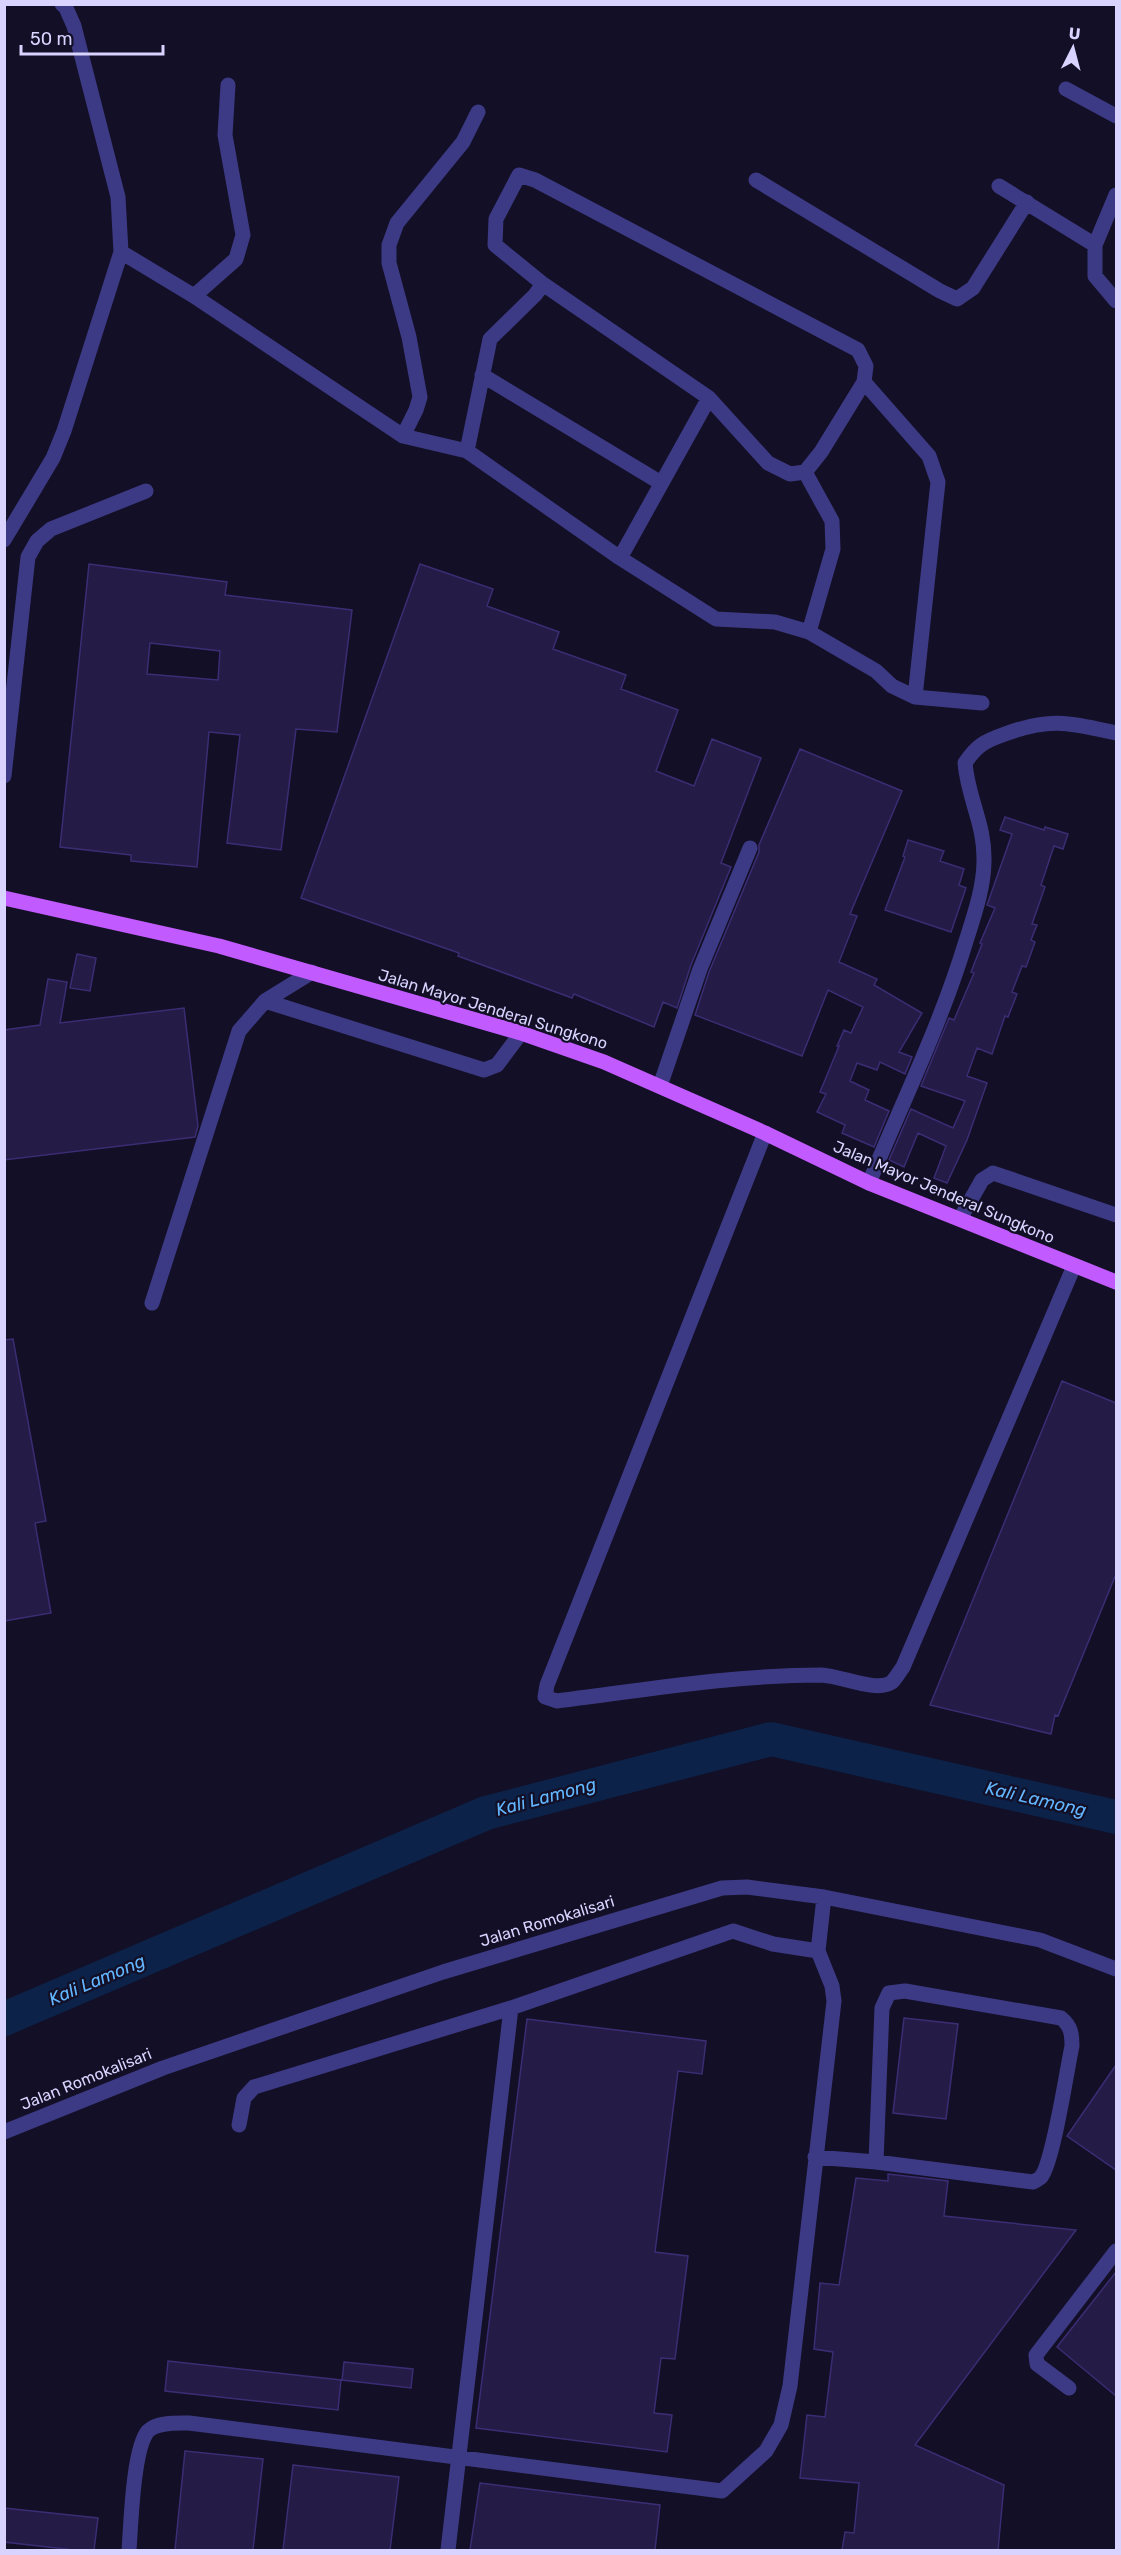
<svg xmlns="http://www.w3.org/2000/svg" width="1121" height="2555" font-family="Rubik,sans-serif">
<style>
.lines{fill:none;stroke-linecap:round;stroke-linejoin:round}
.river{stroke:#0c2248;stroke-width:34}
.building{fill:#241b47;stroke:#3b2d73;stroke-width:1.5;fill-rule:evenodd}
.minor{stroke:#3d3a85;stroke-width:15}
.major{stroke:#c25bff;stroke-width:15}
.labels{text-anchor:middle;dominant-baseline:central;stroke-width:4.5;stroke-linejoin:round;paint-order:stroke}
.street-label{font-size:16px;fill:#d9d4ff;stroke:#130f26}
.water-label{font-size:18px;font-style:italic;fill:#62b6ff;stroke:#130f26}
</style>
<rect width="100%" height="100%" fill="#130f26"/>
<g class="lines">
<path class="river" d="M4 2019 486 1813 771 1739 1116 1817"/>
</g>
<path class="building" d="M89 564 227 582 225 595 352 610 337 732 296 729 281 850 227 843 240 735 209 732 197 867 131 861V855L60 847ZM150 643 220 651 218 680 147 674Z
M420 564 493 589 487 606 559 632 553 649 626 675 621 689 678 710 656 771 694 786 712 739 761 758 721 863 731 867 691 965 677 1008 663 1002 654 1027 574 994 572 998 458 956 459 953 301 898Z
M800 749 902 791 850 914 857 916 839 962 877 979 874 985 922 1013 899 1052 912 1057 905 1074 880 1062 877 1070 857 1063 850 1081 869 1090 865 1100 889 1111 874 1147 842 1133 845 1125 817 1112 826 1094 820 1092 839 1046H837L844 1030 851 1033 863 1007 828 990 802 1056 695 1015 709 972 759 852V845Z
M1005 817 1044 830 1045 827 1068 834 1063 849 1054 846 1041 885 1045 887 1032 924 1037 925 1031 940 1035 942 1026 967 1022 966 1012 992 1017 994 1008 1017 1005 1016 992 1054 977 1048 967 1076 987 1083 967 1140 947 1183 934 1178 946 1146 918 1133 904 1167 889 1160 911 1109 953 1128 965 1101 921 1086 949 1018 954 1020 974 973 971 972 982 944 980 943 995 908 987 905 1012 834 1000 830Z
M908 840 944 851 940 861 964 869 959 885 966 888 951 932 885 910 905 857 903 856Z
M77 954 96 958 90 991 70 988Z
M48 979 67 982 60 1023 184 1008 198 1126 195 1137 4 1160V1030L40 1025Z
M13 1339 46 1521 35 1523 51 1613 4 1621V1340Z
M1062 1381 1116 1403V1574L1058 1716 1055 1715 1051 1734 930 1705Z
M904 2018 958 2024 946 2119 893 2113Z
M527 2019 706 2041 702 2074 678 2071 655 2252 688 2256 675 2359 661 2358 654 2413 672 2415 667 2452 476 2428Z
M1116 2065V2170L1067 2136Z
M888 2174 948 2181 944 2216 1076 2230 915 2445 1004 2485 998 2550H842L845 2532 854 2533 859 2483 800 2478 807 2415 825 2417 833 2352 814 2349 820 2283 839 2285 856 2178 888 2181Z
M1116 2272V2396L1057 2347Z
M168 2361 341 2380 338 2410 165 2391Z
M344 2362 413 2369 411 2388 342 2380Z
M185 2451 263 2459 253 2550H175Z
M293 2465 399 2477 390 2550H283Z
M480 2483 660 2505 655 2550H470Z
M4 2508 98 2518 94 2550H74L4 2542Z"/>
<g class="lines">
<path class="minor" d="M62 4 66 8 74 26 118 197 121 252
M1066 89 1116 116
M756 180 940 291 957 299 973 288 1027 202
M999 186 1095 245
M1116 195 1095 245V276L1116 301
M194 296 236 259 243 235 225 135 228 85
M482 375 661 483
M864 382 929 456 938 482 915 697
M403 436 416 410 420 397 409 337 389 263V245L397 223 463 142 478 112
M467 451 490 339 535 295 543 284 495 245 496 219 519 175 535 180 858 350 866 366 864 382 821 452 805 472 790 474 768 463 709 398 543 284
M805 472 832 521 833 549 809 632
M4 540 53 458 64 431 121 252 194 296 403 436 467 451 620 558 716 619 775 622 809 632 876 671 892 686 915 697 982 703
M620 558 709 398
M4 776 28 557 37 541 51 529 146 491
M265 1001 484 1070 497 1065 521 1033
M660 1086 700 969 750 848
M765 1133 547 1685 545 1697 557 1701C644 1690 733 1675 821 1675 842 1676 877 1693 892 1682 896 1678 900 1671 903 1667L1074 1266
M869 1183C902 1103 941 1024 966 941 974 916 984 887 984 861 985 824 968 799 965 763 977 745 985 741 1005 734 1051 717 1070 723 1116 733
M960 1219 982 1180 993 1173 1116 1215
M152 1303 239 1031 265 1001 312 972
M239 2125 244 2098 254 2087 511 2008
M4 2132 163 2068 443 1972 722 1888 747 1887 824 1897 1040 1940 1116 1969
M815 2157 876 2162 1033 2182C1035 2181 1040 2178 1041 2177 1053 2163 1067 2069 1072 2046 1072 2034 1071 2026 1061 2018L905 1991 889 1993 882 2008 876 2162
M1069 2388 1037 2364 1036 2355 1116 2251
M129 2550C131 2525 133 2448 148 2431 157 2422 177 2423 189 2423L722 2491 766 2451 781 2425 790 2386 834 2001 832 1986 818 1951 824 1897
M448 2550 511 2008 733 1931 773 1944 818 1951"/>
<path class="major" d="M4 898 219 946 521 1033 604 1062 765 1133 869 1183 1116 1282"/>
</g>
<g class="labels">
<g class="street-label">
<text transform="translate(493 1009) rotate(17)">Jalan Mayor Jenderal Sungkono</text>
<text transform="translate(944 1192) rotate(23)">Jalan Mayor Jenderal Sungkono</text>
<text transform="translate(547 1921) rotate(-17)">Jalan Romokalisari</text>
<text transform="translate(86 2079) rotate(-22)">Jalan Romokalisari</text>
</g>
<g class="water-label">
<text transform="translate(546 1797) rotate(-15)">Kali Lamong</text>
<text transform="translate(1036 1799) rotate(13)">Kali Lamong</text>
<text transform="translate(97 1980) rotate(-23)">Kali Lamong</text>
</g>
</g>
<rect width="1121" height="2555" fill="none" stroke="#d9d4ff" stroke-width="12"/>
<g transform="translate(1073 48) rotate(6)" stroke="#130f26" stroke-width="4.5" paint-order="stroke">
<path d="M0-4.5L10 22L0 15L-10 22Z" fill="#d9d4ff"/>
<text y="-9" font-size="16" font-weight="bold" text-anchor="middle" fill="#d9d4ff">U</text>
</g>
<path d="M21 45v9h142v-9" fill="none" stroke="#d9d4ff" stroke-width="3"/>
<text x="30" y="45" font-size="18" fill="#d9d4ff" stroke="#130f26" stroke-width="4.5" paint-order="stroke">50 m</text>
</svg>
